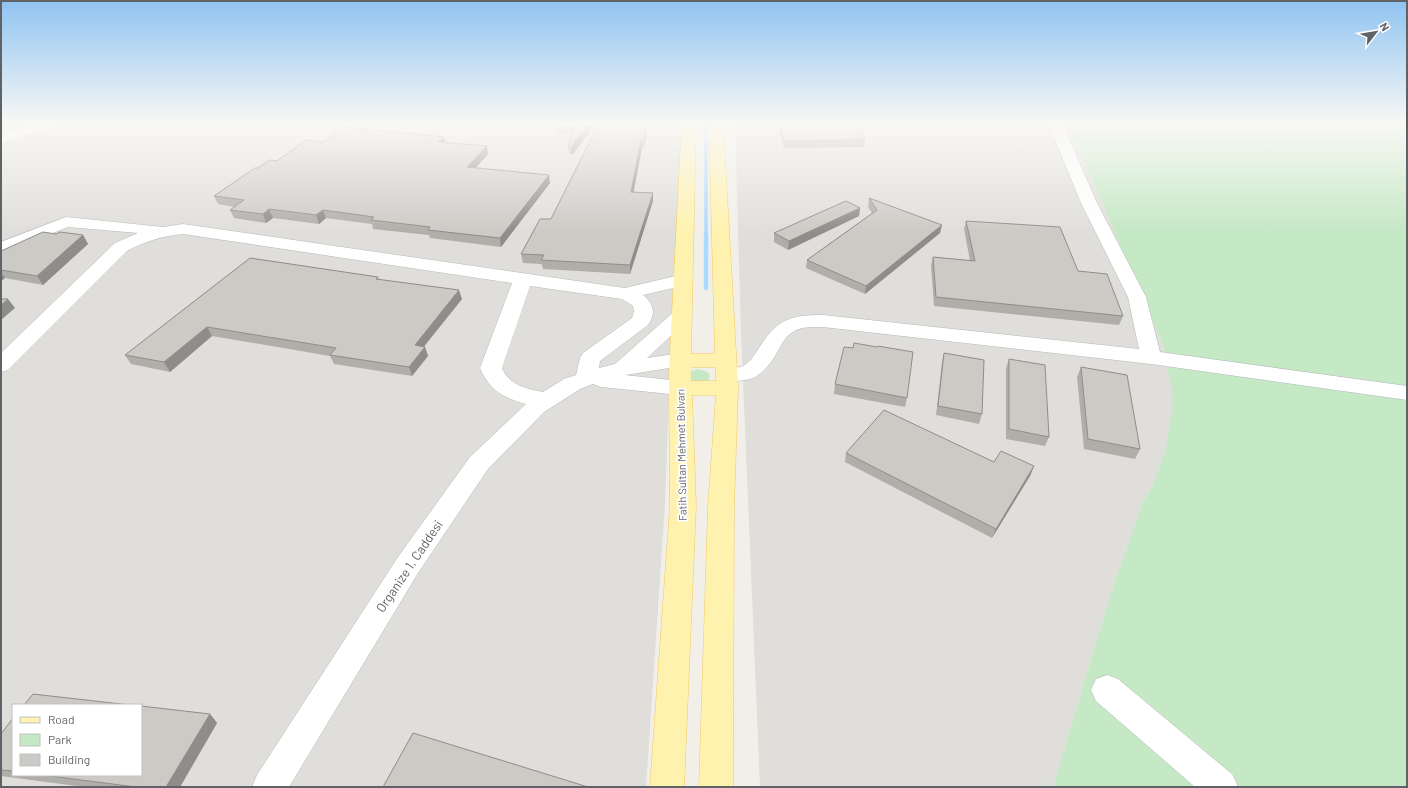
<svg xmlns="http://www.w3.org/2000/svg" width="1408" height="788" font-family="Barlow,sans-serif">
<style>
.industrial{fill:#e0deda;fill-rule:evenodd}
.green{fill:#c5e8c5}
.lines{fill:none;stroke-linecap:round;stroke-linejoin:round}
.stream-far1{stroke:#aadaff;stroke-width:3.5}
.stream{stroke:#aadaff;stroke-width:4.5}
.minor-casing{stroke:#b5b8bc;stroke-width:1}
.major-casing{stroke:#f2c960;stroke-width:1}
.minor{fill:#fff;fill-rule:evenodd}
.major{fill:#fff2af;fill-rule:evenodd}
.wall{fill:#afaea9}
.shaded-wall{fill:#8f8d8a}
.building{fill:#cccac5;stroke:#8f8d8a}
.labels{text-anchor:middle;dominant-baseline:central;stroke-width:3.5;stroke-linejoin:round;paint-order:stroke}
.street-label{font-size:11px;fill:#5f6368;stroke:#fff}
.near-street-label{font-size:13px;fill:#5f6368;stroke:#fff}
</style>
<rect width="100%" height="100%" fill="#f1efe8"/>
<path class="industrial" d="M1 123H682L681 172 674 258 672 314 665 504 646 787H1ZM13 705H141V775H13Z
M735 123H1068L1163 345 1171 386 1172 407 1166 448 1152 486 1141 506 1108 602 1053 787H760L741 333Z"/>
<path class="green" d="M1068 123H1407V787H1053L1108 602 1141 506 1152 486 1166 448 1172 407 1171 386 1163 345Z
M698 369 708 372 710 377 708 381 691 383 689 372Z"/>
<g class="lines">
<path class="stream-far1" d="M706 123V236"/>
<path class="stream" d="M706 235V288"/>
<g class="minor-casing">
<path id="minor" d="M37 123H57L55 126 1 143V134Z
M1048 123H1062L1097 203 1146 297 1160 352 1407 386V400L1151 364 823 327C813 327 801 326 793 332 785 336 782 344 778 351 763 377 750 386 719 378L716 373 719 368C726 366 739 369 743 366 751 362 755 354 759 348 777 319 790 315 823 315L1139 349 1128 297 1081 203Z
M66 217 163 227 183 224 625 288 684 274 691 276 693 280 691 284 643 295C654 304 656 314 648 325L600 361 599 368 615 364 676 310 683 308 690 310 693 314 690 318 647 358 681 353 688 355 691 360 688 365 625 375 680 381 688 383 691 388 688 393 680 395 601 387 593 384 580 389 544 412 488 469 418 573 289 787H252L257 775 398 557 470 457 526 404C504 398 489 390 480 368L512 283 183 234C163 236 145 241 127 251L8 370 1 372V353L115 243 138 233 68 227 1 253V242ZM530 286 622 299 633 306 634 311 632 318 583 353 580 358 576 375 564 379 543 392C526 389 509 385 502 368Z
M1107 675 1118 679 1233 775 1238 787H1195L1096 701 1091 690 1096 679Z"/>
</g>
<g class="major-casing">
<path id="major" d="M682 123H696L691 354H715L709 123H723L738 388 734 507 733 787H699L708 507 716 395H692L696 506 684 787H650L670 506 669 372ZM691 367H716V381H691Z"/>
</g>
<use href="#minor" class="minor"/>
<use href="#major" class="major"/>
</g>
<path class="wall" d="M556 123H648L644 148H642L633 192 653 193V201L630 274 543 269 542 264 523 263 521 254 551 219 596 128 594 127 572 155 569 153 568 145 573 133H557L556 125Z
M780 123 865 140 864 147 784 148 779 131Z
M323 142H445L488 154 476 168 550 183 501 247 430 238 429 235 373 229 372 224 326 218 319 224 273 218 266 223 234 218 230 210 235 207 218 204 214 196 258 168Z
M869 198 940 233 865 294 806 268 807 260 872 213 868 207Z
M860 208 859 216 788 250 774 242V233Z
M966 221 1078 271 1123 316 1119 325 934 306 931 266 933 257 970 261 964 229Z
M56 234 83 235 88 244 43 285 5 278 1 281V251Z
M250 258 378 277 379 279 462 299 424 346 425 347 428 356 412 376 334 364 330 356 212 336 170 372 131 364 125 355Z
M944 353 982 414 979 424 936 415 942 362Z
M1009 359 1049 437 1045 446 1006 439V368Z
M1081 367 1140 449 1135 459 1084 449 1077 377Z
M835 384 907 398 905 407 834 394Z
M846 453 994 462 1034 466 1030 476 992 538 845 462Z
M210 714 217 723 180 787H84L1 776V734L13 718V775H141Z"/>
<path class="shaded-wall" d="M590 123H594V127L572 155 571 147Z
M646 123H648L644 148V140Z
M444 137 446 144 438 142Z
M641 140 642 148 632 200 631 192Z
M487 146 488 154 469 175 467 167Z
M549 175 550 183 501 247 500 238Z
M653 193V201L630 274V265Z
M860 208 859 216 788 250 789 241Z
M269 209 273 218 266 223 263 214Z
M323 210 326 218 319 224 316 215Z
M942 225 940 233 865 294 866 286Z
M83 235 88 244 43 285 37 276Z
M1 272 5 278 1 281Z
M459 290 462 299 418 354 415 345Z
M8 299 15 308 1 320V305Z
M207 327 212 336 170 372 164 362Z
M425 347 428 356 412 376 409 367Z
M1034 466 1030 476 992 538 996 529Z
M210 714 217 723 180 787H166Z"/>
<path class="building" d="M556 123H590L571 147 568 145 576 125H556Z
M599 123H646L644 140H641L631 192 653 193 630 265 541 260 544 255 521 254 540 219H551Z
M780 123H858L865 140 784 141Z
M344 127 444 137 438 142 487 146 467 167 549 175 500 238 428 230 430 227 371 220 374 217 323 210 316 215 269 209 263 214 230 210 244 200 214 196 255 168H258L270 160 277 161 306 140 323 142Z
M869 198 942 225 866 286 807 260 877 210Z
M846 201 860 208 789 241 774 233Z
M966 221 1060 227 1078 271 1107 274 1123 316 936 297 933 257 975 261Z
M43 232 56 234 60 232 83 235 37 276 1 270V251Z
M250 258 378 277 376 279 459 290 415 345 425 347 409 367 330 355 336 348 207 327 164 362 125 355Z
M1 299H8L1 305Z
M854 343 877 347 878 346 913 352 907 398 835 384 844 347 853 348Z
M944 353 984 360 982 414 938 406Z
M1009 359 1045 365 1049 437 1009 429Z
M1081 367 1127 375 1140 449 1088 439Z
M884 410 994 462 1001 451 1034 466 996 529 846 453Z
M33 694 130 705H24Z
M141 706 210 714 166 787H136L42 775H141Z
M13 718V771L1 770V734Z
M413 733 588 787H383Z"/>
<linearGradient id="sky" x2="0" y2="1"><stop stop-color="#8fc3f1"/><stop offset="0.53" stop-color="#f9f8f5"/><stop offset="1" stop-color="#f9f8f5" stop-opacity="0"/></linearGradient>
<rect width="1408" height="233" fill="url(#sky)"/>
<g class="labels">
<g class="street-label">
<text transform="translate(681 455) rotate(-91)">Fatih Sultan Mehmet Bulvarı</text>
</g>
<g class="near-street-label">
<text transform="translate(409 566) rotate(-56)">Organize 1. Caddesi</text>
</g>
</g>
<rect width="1408" height="788" fill="none" stroke="#5f6368" stroke-width="4"/>
<rect x="12" y="704" width="130" height="72" fill="#ffffff" stroke="#bfc1c3"/>
<rect x="20" y="717" width="20" height="6" fill="#fff2af" stroke="#bfc1c3"/>
<text x="48" y="724" font-size="12" fill="#5f6368">Road</text>
<rect x="20" y="734" width="20" height="12" fill="#c5e8c5" stroke="#bfc1c3"/>
<text x="48" y="744" font-size="12" fill="#5f6368">Park</text>
<rect x="20" y="754" width="20" height="12" fill="#cccac5" stroke="#bfc1c3"/>
<text x="48" y="764" font-size="12" fill="#5f6368">Building</text>
<g transform="translate(1376 32) rotate(59)" stroke="#ffffff" stroke-width="3" paint-order="stroke">
<path d="M0-3L7 15L0 10L-7 15Z" fill="#5f6368"/>
<text y="-6" font-size="11" font-weight="bold" text-anchor="middle" fill="#5f6368">N</text>
</g>
</svg>
